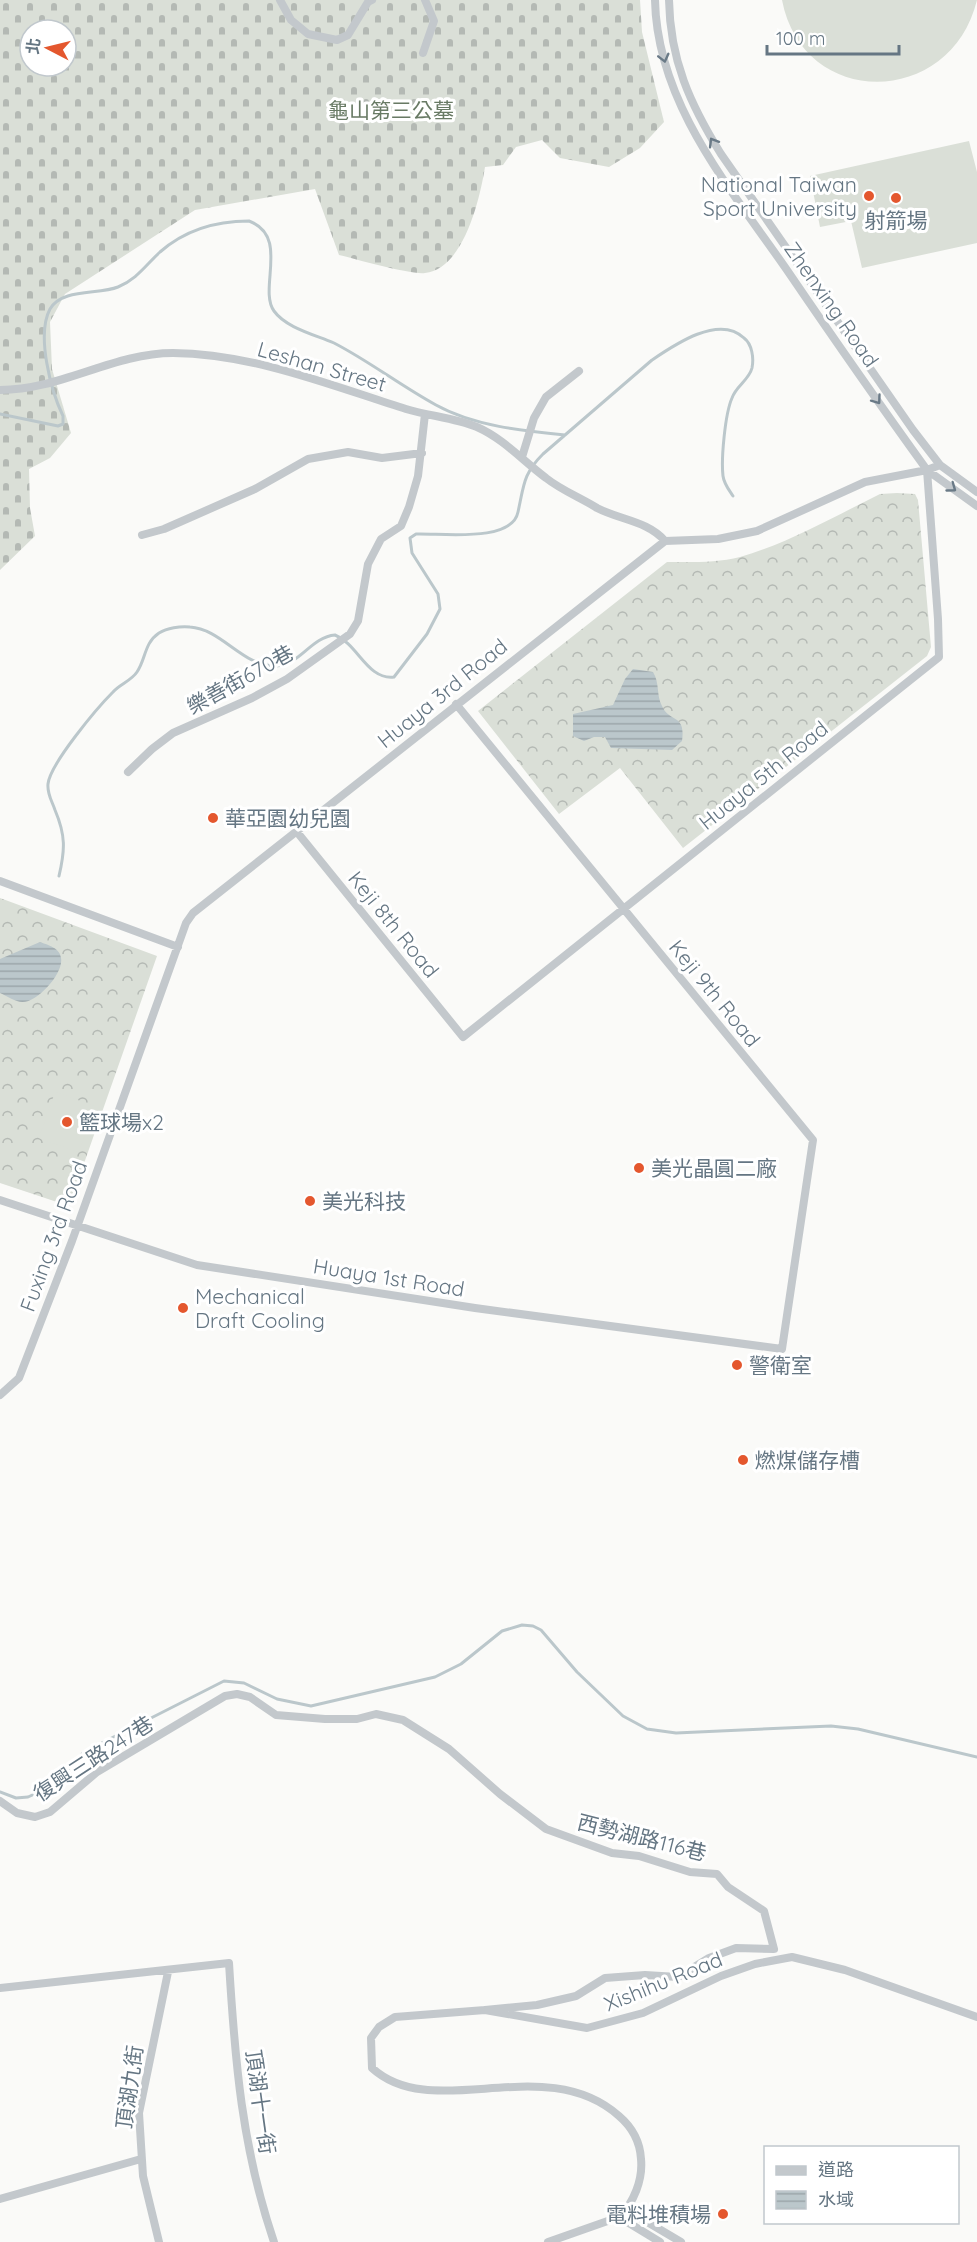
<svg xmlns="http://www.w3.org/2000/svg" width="977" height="2242" font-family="Quicksand,'Noto Sans TC',sans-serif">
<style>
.forest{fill:url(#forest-crowns)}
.cemetery{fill:url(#cemetery-stones);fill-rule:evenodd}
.pitch{fill:#dadfd7}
.water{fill:url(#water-rules)}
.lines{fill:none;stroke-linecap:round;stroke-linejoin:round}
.stream{stroke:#bbc7cb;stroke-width:3}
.minor{stroke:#c3c8cc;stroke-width:8}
.oneway{stroke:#6a7a87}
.poi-dot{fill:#e4572e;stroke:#fff;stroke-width:2}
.labels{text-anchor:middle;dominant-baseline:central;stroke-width:6;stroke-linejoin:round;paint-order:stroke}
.park-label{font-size:21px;fill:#687a64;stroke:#fff}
.poi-label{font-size:21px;fill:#657683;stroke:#fff;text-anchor:start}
.street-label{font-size:21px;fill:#657683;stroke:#fff}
</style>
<defs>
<pattern id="forest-crowns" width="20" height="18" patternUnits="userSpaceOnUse" patternTransform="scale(1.5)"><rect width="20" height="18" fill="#dadfd7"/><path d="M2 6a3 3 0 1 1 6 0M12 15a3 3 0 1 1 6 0" fill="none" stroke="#b4b9b4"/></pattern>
<pattern id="cemetery-stones" width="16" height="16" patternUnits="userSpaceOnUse" patternTransform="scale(1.5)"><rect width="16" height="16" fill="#dadfd7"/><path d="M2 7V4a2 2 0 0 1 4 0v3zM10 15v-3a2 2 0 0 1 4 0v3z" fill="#b4b9b4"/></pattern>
<pattern id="water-rules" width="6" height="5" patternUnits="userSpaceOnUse" patternTransform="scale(1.5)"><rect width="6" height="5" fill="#bbc7cb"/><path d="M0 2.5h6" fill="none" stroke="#9ca6aa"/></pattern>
</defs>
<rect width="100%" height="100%" fill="#fafaf8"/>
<path class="forest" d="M897 493 915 494 918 500 931 647 927 656 683 848 620 768 559 814 478 711 667 562C691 562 717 563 740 557 789 543 835 516 880 494Z
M0 898 157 956 69 1206 0 1183Z"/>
<path class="cemetery" d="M0 0H640L642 32 664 122 640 148 609 167 560 158 542 140 516 147 503 165 485 167C480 198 464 269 425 273 411 275 356 259 339 255L315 189 195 210 65 294 50 322 52 369 71 433 50 458 29 469 30 508 35 536 0 570ZM30 30H66V66H30Z"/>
<path class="pitch" d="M782 0H977C951 108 803 110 782 0Z
M969 141 977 172V243L862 268 851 221 820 227 810 176Z
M55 1092 95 1106 79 1152 39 1138Z"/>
<path class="water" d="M633 669 653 672C660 683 656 695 662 706 669 723 686 713 682 741L672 750 611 748 605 737H594L584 741 573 736V714L613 705 625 679Z
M40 942C48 945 60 948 61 958 64 973 37 1003 22 1002 16 1002 7 996 0 993V959Z"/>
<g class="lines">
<path class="stream" d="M0 414 58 426 63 424V416C51 391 36 335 50 309 62 288 98 295 118 287 137 279 145 266 160 252 185 230 217 221 249 221 290 236 258 289 274 311 286 328 316 335 334 343 369 361 401 386 436 405 474 426 523 431 565 435
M59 876C65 850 66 836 55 810 52 801 47 794 48 784 50 764 97 708 113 692 120 684 131 681 137 672 146 659 144 643 159 633 167 628 180 626 190 627 222 629 243 667 276 666 299 666 311 637 335 635 358 644 367 680 394 677L427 634 440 609 438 594 412 553 410 538 416 534C442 533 512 543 518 512 524 485 523 474 543 454L652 360C674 345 719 314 744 338 752 344 754 358 752 368 749 380 736 386 732 398 725 414 721 459 723 476 724 484 729 490 733 496
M0 1792 16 1798 28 1797 52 1786 84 1752 224 1681 244 1683 277 1699 311 1706 435 1677 461 1664 502 1631 522 1625 533 1626 541 1630 577 1672 623 1716 647 1729 676 1733 831 1726 858 1729 977 1757"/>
<path class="minor" d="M280 0 291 20 308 34 337 40 348 35 368 2 372 0
M655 0C657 105 732 190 789 273 834 339 880 405 927 470L977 506
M669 0C670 60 690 104 721 154L913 430 940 465 977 492
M423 53 434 21 425 0
M0 390C61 390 113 353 173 353 254 354 330 385 406 409 429 416 455 418 477 427 504 439 523 461 546 478 561 490 581 498 597 508 620 520 648 521 665 541
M522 457 534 418 546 397 579 371
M142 535 164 529 255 489 308 459 348 452 382 458 422 453
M128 772 152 749 173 733 252 698 287 679 350 634 358 621 368 564 381 539 401 526 409 507 418 476 425 414
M297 832 463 1037 939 657 938 619 927 470
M0 881 178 947
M0 1200 197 1265 475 1308 782 1349 813 1140 456 704
M0 1395 19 1378 72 1241 186 923 193 913 665 541 718 539 757 531 865 482 927 470 940 465
M0 1801 17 1813 35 1817 50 1812 97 1772 225 1696 237 1694 250 1697 276 1715 325 1719H357L376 1714 403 1720 449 1749 500 1794 546 1829 612 1853 639 1856 690 1872 717 1874 728 1887 764 1911 774 1949 736 1948 709 1958 678 1977 645 1975 605 1978 576 1996 537 2005 485 2010
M0 1988 229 1963C235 2062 242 2148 274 2242
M0 2199 141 2159
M627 2210 681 2242
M619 2217 660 2242
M159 2242 143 2176 139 2113 168 1972
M548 2242 619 2217C634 2203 643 2179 641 2159 640 2141 633 2128 619 2116 545 2050 433 2124 372 2068L371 2038 379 2027 395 2017 485 2010 587 2028 643 2013 721 1976 755 1964 792 1957 845 1970 977 2017"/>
</g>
<defs><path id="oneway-chevron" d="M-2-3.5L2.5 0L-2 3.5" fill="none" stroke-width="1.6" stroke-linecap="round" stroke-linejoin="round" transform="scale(1.5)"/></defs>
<g class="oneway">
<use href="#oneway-chevron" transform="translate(664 58) rotate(76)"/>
<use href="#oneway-chevron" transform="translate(713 142) rotate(-121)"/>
<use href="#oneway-chevron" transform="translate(877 400) rotate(54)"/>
<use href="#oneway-chevron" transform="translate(952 488) rotate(36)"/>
</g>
<g class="poi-dot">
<circle cx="869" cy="196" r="6"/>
<circle cx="896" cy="198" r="6"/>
<circle cx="213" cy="818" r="6"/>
<circle cx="67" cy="1122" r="6"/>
<circle cx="639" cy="1168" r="6"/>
<circle cx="310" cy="1201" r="6"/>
<circle cx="183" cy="1308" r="6"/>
<circle cx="737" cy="1365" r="6"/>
<circle cx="743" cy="1460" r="6"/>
<circle cx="723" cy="2214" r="6"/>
</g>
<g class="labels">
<g class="park-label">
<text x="391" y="110">龜山第三公墓</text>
</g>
<g class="poi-label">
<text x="857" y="184" text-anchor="end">National Taiwan<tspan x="857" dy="24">Sport University</tspan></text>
<text x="896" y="220" text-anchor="middle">射箭場</text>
<text x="225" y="818">華亞園幼兒園</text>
<text x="79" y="1122">籃球場x2</text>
<text x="651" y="1168">美光晶圓二廠</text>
<text x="322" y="1201">美光科技</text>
<text x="195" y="1296">Mechanical<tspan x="195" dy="24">Draft Cooling</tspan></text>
<text x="749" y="1365">警衛室</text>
<text x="755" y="1460">燃煤儲存槽</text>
<text x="711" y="2214" text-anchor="end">電料堆積場</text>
</g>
<g class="street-label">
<text transform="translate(832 304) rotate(55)">Zhenxing Road</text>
<text transform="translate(322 366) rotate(16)">Leshan Street</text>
<text transform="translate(240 679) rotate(-29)">樂善街670巷</text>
<text transform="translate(442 693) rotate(-39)">Huaya 3rd Road</text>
<text transform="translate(763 775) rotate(-39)">Huaya 5th Road</text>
<text transform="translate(394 924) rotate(51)">Keji 8th Road</text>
<text transform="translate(715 993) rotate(51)">Keji 9th Road</text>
<text transform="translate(53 1236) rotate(-70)">Fuxing 3rd Road</text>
<text transform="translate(389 1277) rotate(9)">Huaya 1st Road</text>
<text transform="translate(93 1758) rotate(-33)">復興三路247巷</text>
<text transform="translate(642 1837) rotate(14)">西勢湖路116巷</text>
<text transform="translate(663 1981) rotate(-22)">Xishihu Road</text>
<text transform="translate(129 2087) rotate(-82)">頂湖九街</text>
<text transform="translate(261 2102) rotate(82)">頂湖十一街</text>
</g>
</g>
<rect x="764" y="2146" width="195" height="78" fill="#ffffff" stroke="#c1c8cd" stroke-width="1.5"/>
<rect x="776" y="2166" width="30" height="9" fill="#c3c8cc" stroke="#c1c8cd" stroke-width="1.5"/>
<text x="818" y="2176" font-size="18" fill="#657683">道路</text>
<rect x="776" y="2191" width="30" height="18" fill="url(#water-rules)" stroke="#c1c8cd" stroke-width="1.5"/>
<text x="818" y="2206" font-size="18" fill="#657683">水域</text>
<g transform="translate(48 48) rotate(277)"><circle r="28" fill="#ffffff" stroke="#c1c8cd" stroke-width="1.5"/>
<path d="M0-4.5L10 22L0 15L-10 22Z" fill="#e4572e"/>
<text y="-9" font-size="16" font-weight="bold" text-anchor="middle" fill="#657683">北</text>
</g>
<path d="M767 45v9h132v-9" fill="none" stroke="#657683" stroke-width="3"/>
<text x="776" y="45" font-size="18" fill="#657683" stroke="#ffffff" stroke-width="4.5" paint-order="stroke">100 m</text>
</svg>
